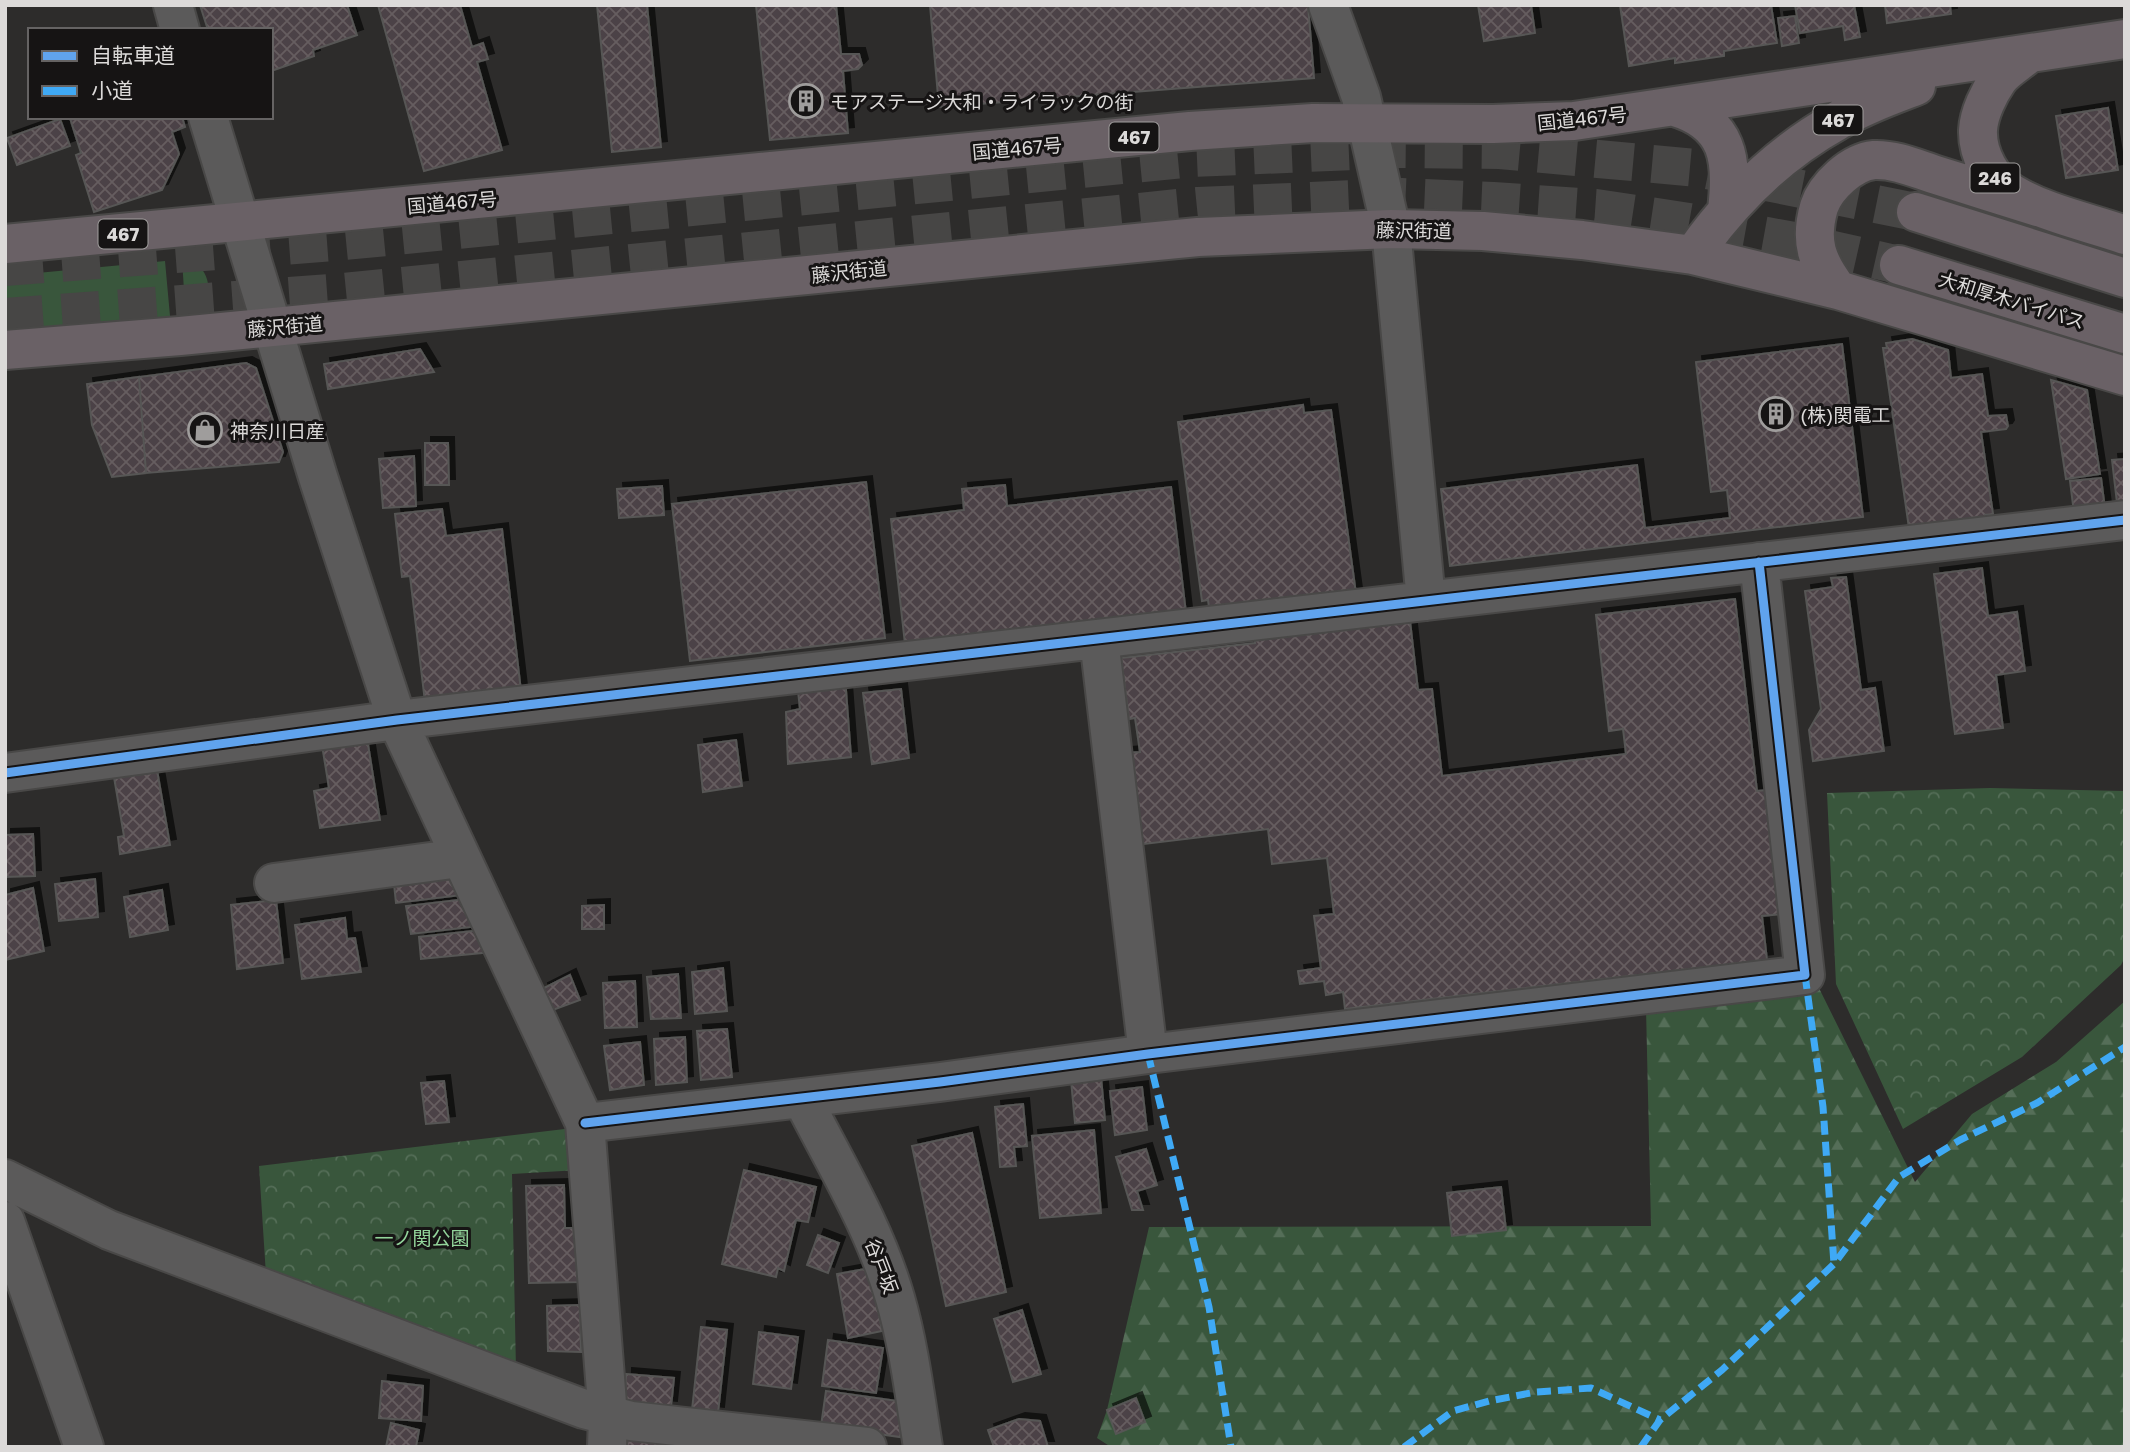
<svg xmlns="http://www.w3.org/2000/svg" width="2130" height="1452" font-family="'Golos Text','Noto Sans JP',sans-serif">
<style>
.green{fill:#39563c}
.forest{fill:url(#forest-firs)}
.park{fill:url(#park-crowns)}
.building{fill:url(#building-cross-hatch);stroke:#575655;stroke-width:2;filter:url(#shadow)}
.lines{fill:none;stroke-linecap:round;stroke-linejoin:round}
.highway-tunnel{stroke:#474645;stroke-width:38;stroke-dasharray:38 19;stroke-linecap:butt}
.minor-casing{stroke:#494847;stroke-width:42}
.highway-casing{stroke:#494847;stroke-width:42}
.minor{stroke:#5b5a5a;stroke-width:38}
.highway{stroke:#6a6166;stroke-width:38}
.quiet{stroke:#3fa9f5;stroke-width:7;stroke-dasharray:14 7;stroke-linecap:butt}
.cycleway-casing{stroke:#161414;stroke-width:13}
.cycleway{stroke:#60a3ed;stroke-width:9}
.labels{text-anchor:middle;dominant-baseline:central;stroke-width:6;stroke-linejoin:round;paint-order:stroke}
.shield{fill:#161414;stroke:#a19f9e;stroke-width:2}
.shield-label{font-size:18px;font-weight:bold;fill:#dcdad9}
.poi-label{font-size:19px;fill:#dcdad9;stroke:#161414;text-anchor:start}
.street-label{font-size:19px;fill:#dcdad9;stroke:#161414}
.park-label{font-size:19px;fill:#93d59b;stroke:#161414}
</style>
<defs>
<pattern id="forest-firs" width="22" height="20" patternUnits="userSpaceOnUse" patternTransform="scale(1.75)"><rect width="22" height="20" fill="#39563c"/><path d="M5 1l3.5 6h-7zM16 11l3.5 6h-7z" fill="#556e58"/></pattern>
<pattern id="park-crowns" width="20" height="18" patternUnits="userSpaceOnUse" patternTransform="scale(1.75)"><rect width="20" height="18" fill="#39563c"/><path d="M2 6a3 3 0 1 1 6 0M12 15a3 3 0 1 1 6 0" fill="none" stroke="#556e58"/></pattern>
<pattern id="building-cross-hatch" width="8" height="8" patternUnits="userSpaceOnUse" patternTransform="scale(1.75)"><rect width="8" height="8" fill="#4c4246"/><path d="M0 0l8 8M0 8l8-8" fill="none" stroke="#655d60"/></pattern>
<filter id="shadow"><feDropShadow dx="6" dy="-6" stdDeviation="0" flood-color="#0009"/></filter>
</defs>
<rect width="100%" height="100%" fill="#2d2c2b"/>
<path class="green" d="M182 259C205 259 216 289 203 307 199 312 192 317 186 322Z
M165 261 171 327 5 340V276Z"/>
<path class="forest" d="M1814 978 1915 1182 1972 1114 2056 1062 2125 1001V1447H1111L1097 1438 1107 1410 1149 1227 1651 1226 1646 1008Z"/>
<path class="park" d="M1990 788 2125 791V957L2121 965 2022 1057 1903 1129 1836 984 1827 793Z
M573 1128 579 1170 512 1174 516 1370 266 1275 259 1166Z"/>
<path class="building" d="M200 5H347L357 35 313 50 314 56 271 71V30H208Z
M378 5H460L472 47 483 43 488 59 477 62 502 150 424 171Z
M597 5H647L661 147 612 152Z
M756 5H836L841 54H859L862 65 858 69 843 71 848 133 770 140Z
M930 5H1308L1314 78 939 107Z
M1478 5H1531L1535 33 1484 41Z
M1620 5H1771L1777 43 1724 51V56L1675 63V58L1629 66Z
M1795 5H1854L1860 37 1845 40 1843 26 1800 33Z
M1885 5H1950L1951 14 1887 23Z
M1795 16 1799 43 1782 46 1778 18Z
M2108 108 2118 170 2066 178 2056 116Z
M74 117H182L185 127 172 132 179 154 162 190 94 212 76 155 81 153 70 118Z
M60 119 70 146 17 165 7 138Z
M1912 339 1948 350 1951 378 1982 374 1988 416 2006 415 2008 426 2006 429 1981 432 1993 514 1985 515V517L1909 528 1883 348H1887L1886 343Z
M1842 344 1863 517 1450 566 1441 489 1637 465 1645 528 1730 518 1727 490 1711 492 1696 362Z
M420 349 434 372 328 389 324 364Z
M246 363 256 368 283 452 279 462 146 473 139 377Z
M139 377 146 473 112 477 92 425 87 384Z
M2051 380 2087 390 2100 474 2066 479Z
M1303 405 1304 413 1331 410 1356 594 1210 614 1208 600 1202 601 1178 422Z
M425 443H448L449 485H425Z
M414 456 416 506 383 508 379 459Z
M2125 459V502L2117 503 2112 460Z
M2101 478 2105 509 2074 513 2070 481Z
M866 482 885 638 690 661 672 504Z
M1005 485 1007 506 1171 487 1186 613 905 644 891 519 964 510 962 489Z
M662 486 664 515 619 518 617 489Z
M442 509 446 536 502 529 521 691 425 702 410 576 402 577 395 514Z
M1982 568 1988 616 2017 612 2025 671 1996 675 2003 728 1955 734 1934 574Z
M1846 577 1861 690 1875 688 1884 751 1813 761 1809 730 1821 709 1805 591 1833 587 1831 578Z
M1735 599 1757 791 1767 790 1782 914 1762 916 1767 960 1345 1009 1343 992 1326 995 1324 981 1300 984 1298 971 1321 968 1314 916 1334 914 1327 858 1272 864 1268 829 1136 845 1125 753 1140 752 1135 718 1129 719 1121 658 1255 643V639L1410 621 1418 690 1432 689 1442 776 1626 754 1623 729 1609 731 1596 615Z
M845 677 851 757 788 764 786 712 800 709 797 682Z
M901 689 909 758 872 764 863 693Z
M367 738 380 820 320 828 314 791 329 788 322 745Z
M736 740 742 786 703 792 698 745Z
M157 770 170 845 120 854 118 837 124 836 114 777Z
M33 834 35 876 5 877V835Z
M457 866 470 894 396 903 393 874Z
M95 879 98 917 59 921 55 884Z
M33 888 44 951 5 960V895Z
M162 890 168 930 130 937 124 897Z
M466 899 471 927 411 934 406 906Z
M276 900 283 963 237 969 231 905Z
M604 905V929H582V906Z
M345 918 347 939 355 938 361 972 302 979 295 925Z
M490 929 492 952 421 959 419 937Z
M723 968 727 1011 695 1014 692 972Z
M678 974 681 1018 651 1019 647 977Z
M570 975 580 1000 550 1011 542 989Z
M635 981 637 1027 605 1028 603 983Z
M727 1029 732 1077 701 1080 697 1031Z
M685 1037 687 1082 656 1085 654 1039Z
M640 1042 644 1085 610 1090 604 1046Z
M1101 1077 1105 1120 1075 1123 1071 1080Z
M444 1081 449 1122 426 1124 421 1083Z
M1142 1087 1147 1130 1115 1135 1110 1091Z
M1023 1104 1027 1146 1014 1147 1016 1166 1000 1167 995 1107Z
M1094 1130 1101 1213 1040 1218 1032 1136Z
M972 1133 1006 1292 946 1306 912 1146Z
M1146 1149 1157 1185 1137 1191 1143 1210H1132L1116 1157Z
M744 1170 816 1187 808 1222 796 1220 784 1271 778 1268 776 1277 722 1264Z
M564 1185 565 1228H578L580 1282 529 1283 526 1186Z
M1501 1187 1506 1230 1452 1236 1447 1193Z
M818 1235 839 1243 828 1273 807 1265Z
M871 1268 882 1331 848 1338 837 1274Z
M580 1305 581 1352 548 1351 547 1306Z
M1022 1310 1041 1374 1013 1382 994 1319Z
M701 1327 727 1330 718 1413 692 1410Z
M759 1332 798 1337 791 1389 753 1384Z
M828 1340 883 1348 876 1393 822 1386Z
M626 1374 674 1378 671 1407 625 1403Z
M382 1381 423 1386 421 1421 379 1418Z
M826 1391 905 1402 900 1437 821 1426Z
M1136 1398 1145 1422 1116 1434 1107 1410Z
M1019 1419 1040 1421 1048 1447H994L988 1430Z
M620 1422 659 1426 657 1447H618Z
M391 1423 419 1430 416 1447H386Z"/>
<g class="lines">
<path class="highway-tunnel" d="M5 267 335 242 1194 158 1398 149 1500 150 1697 168 1916 212
M5 317 342 292 1198 206 1402 197 1493 201 1596 208 1689 222 1794 241 1899 265"/>
<g class="minor-casing">
<path id="minor" d="M173 5 180 30
M1328 5 1361 97 1391 229 1426 601
M208 117 318 477 397 720 585 1123 608 1416 607 1447
M1099 639 1148 1054
M5 773 397 720 2125 520
M274 883 460 858
M802 1098C835 1163 875 1228 895 1298 909 1346 915 1397 923 1447
M585 1123 940 1082 1148 1054 1805 975 1759 562
M5 1179 109 1230 584 1409 631 1421 867 1447
M5 1221 84 1447"/>
</g>
<g class="highway-casing">
<path id="highway" d="M2027 55C2018 63 2005 70 1998 80 1989 93 1979 113 1978 130 1977 154 1992 182 2013 194 2047 214 2088 222 2125 235
M1675 107C1729 123 1733 160 1727 210
M1916 212 2125 278
M5 244 1190 131 1313 123 1493 124 1574 121 2125 39
M1693 255C1731 201 1779 153 1837 121 1862 106 1890 96 1916 86
M1899 265 2125 334
M1838 290C1817 262 1809 242 1819 207 1826 186 1852 162 1874 160 1895 159 1917 169 1936 175 1970 186 2004 196 2038 207
M5 350 180 336 1198 237 1391 229 1483 231 1582 240 1693 255 1838 290 2125 376"/>
</g>
<use href="#minor" class="minor"/>
<use href="#highway" class="highway"/>
<path class="quiet" d="M1805 975 1823 1107 1834 1264
M1148 1054 1209 1307 1231 1447
M1404 1447 1453 1411 1489 1401 1536 1392 1591 1388 1660 1420
M1641 1447 1660 1420 1722 1370 1834 1264 1899 1177 1960 1140 2037 1103 2125 1047"/>
<g class="cycleway-casing">
<path id="cycleway" d="M5 773 397 720 2125 520
M585 1123 940 1082 1148 1054 1805 975 1759 562"/>
</g>
<use href="#cycleway" class="cycleway"/>
</g>
<defs>
<g id="building-ring" transform="scale(1.75)"><circle r="9.5" fill="#161414" stroke="#9f9d9c" stroke-width="1.5"/><path d="M-4-6H4V6H1V3H-1V6H-4ZM-2.5-4.3h1.7v1.8h-1.7ZM.8-4.3h1.7v1.8H.8ZM-2.5-1h1.7V.8h-1.7ZM.8-1h1.7V.8H.8Z" fill="#9f9d9c"/></g>
<g id="shop-ring" transform="scale(1.75)"><circle r="9.5" fill="#161414" stroke="#9f9d9c" stroke-width="1.5"/><path d="M-5-2.5h2.3a2.7 3.5 0 0 1 5.4 0H5L5.5 6h-11ZM-1.5-2.5h3a1.5 2.3 0 0 0-3 0Z" fill="#9f9d9c"/></g>
</defs>
<g fill-rule="evenodd">
<use href="#building-ring" x="806" y="101"/>
<use href="#building-ring" x="1776" y="414"/>
<use href="#shop-ring" x="205" y="430"/>
</g>
<g class="labels">
<g class="shield">
<rect x="1813.5" y="105.5" width="49" height="29" rx="5"/>
<rect x="1109.5" y="122.5" width="49" height="29" rx="5"/>
<rect x="1970.5" y="163.5" width="49" height="29" rx="5"/>
<rect x="98.5" y="219.5" width="49" height="29" rx="5"/>
</g>
<g class="shield-label">
<text x="1838" y="120">467</text>
<text x="1134" y="137">467</text>
<text x="1995" y="178">246</text>
<text x="123" y="234">467</text>
</g>
<g class="poi-label">
<text x="830" y="101">モアステージ大和・ライラックの街</text>
<text x="1800" y="414">(株)関電工</text>
<text x="230" y="430">神奈川日産</text>
</g>
<g class="street-label">
<text transform="translate(1582 118) rotate(-6)">国道467号</text>
<text transform="translate(1017 148) rotate(-5)">国道467号</text>
<text transform="translate(452 202) rotate(-5)">国道467号</text>
<text transform="translate(1414 230) rotate(1)">藤沢街道</text>
<text transform="translate(849 271) rotate(-6)">藤沢街道</text>
<text transform="translate(2012 300) rotate(17)">大和厚木バイパス</text>
<text transform="translate(285 326) rotate(-5)">藤沢街道</text>
<text transform="translate(882 1266) rotate(69)">谷戸坂</text>
</g>
<g class="park-label">
<text x="422" y="1237">一ノ関公園</text>
</g>
</g>
<rect width="2130" height="1452" fill="none" stroke="#dcdad9" stroke-width="14"/>
<rect x="28" y="28" width="245" height="91" fill="#161414" stroke="#656363" stroke-width="2"/>
<rect x="42" y="51" width="35" height="10" fill="#60a3ed" stroke="#656363" stroke-width="2"/>
<text x="91" y="63" font-size="21" fill="#dcdad9">自転車道</text>
<rect x="42" y="86" width="35" height="10" fill="#3fa9f5" stroke="#656363" stroke-width="2"/>
<text x="91" y="98" font-size="21" fill="#dcdad9">小道</text>
</svg>
